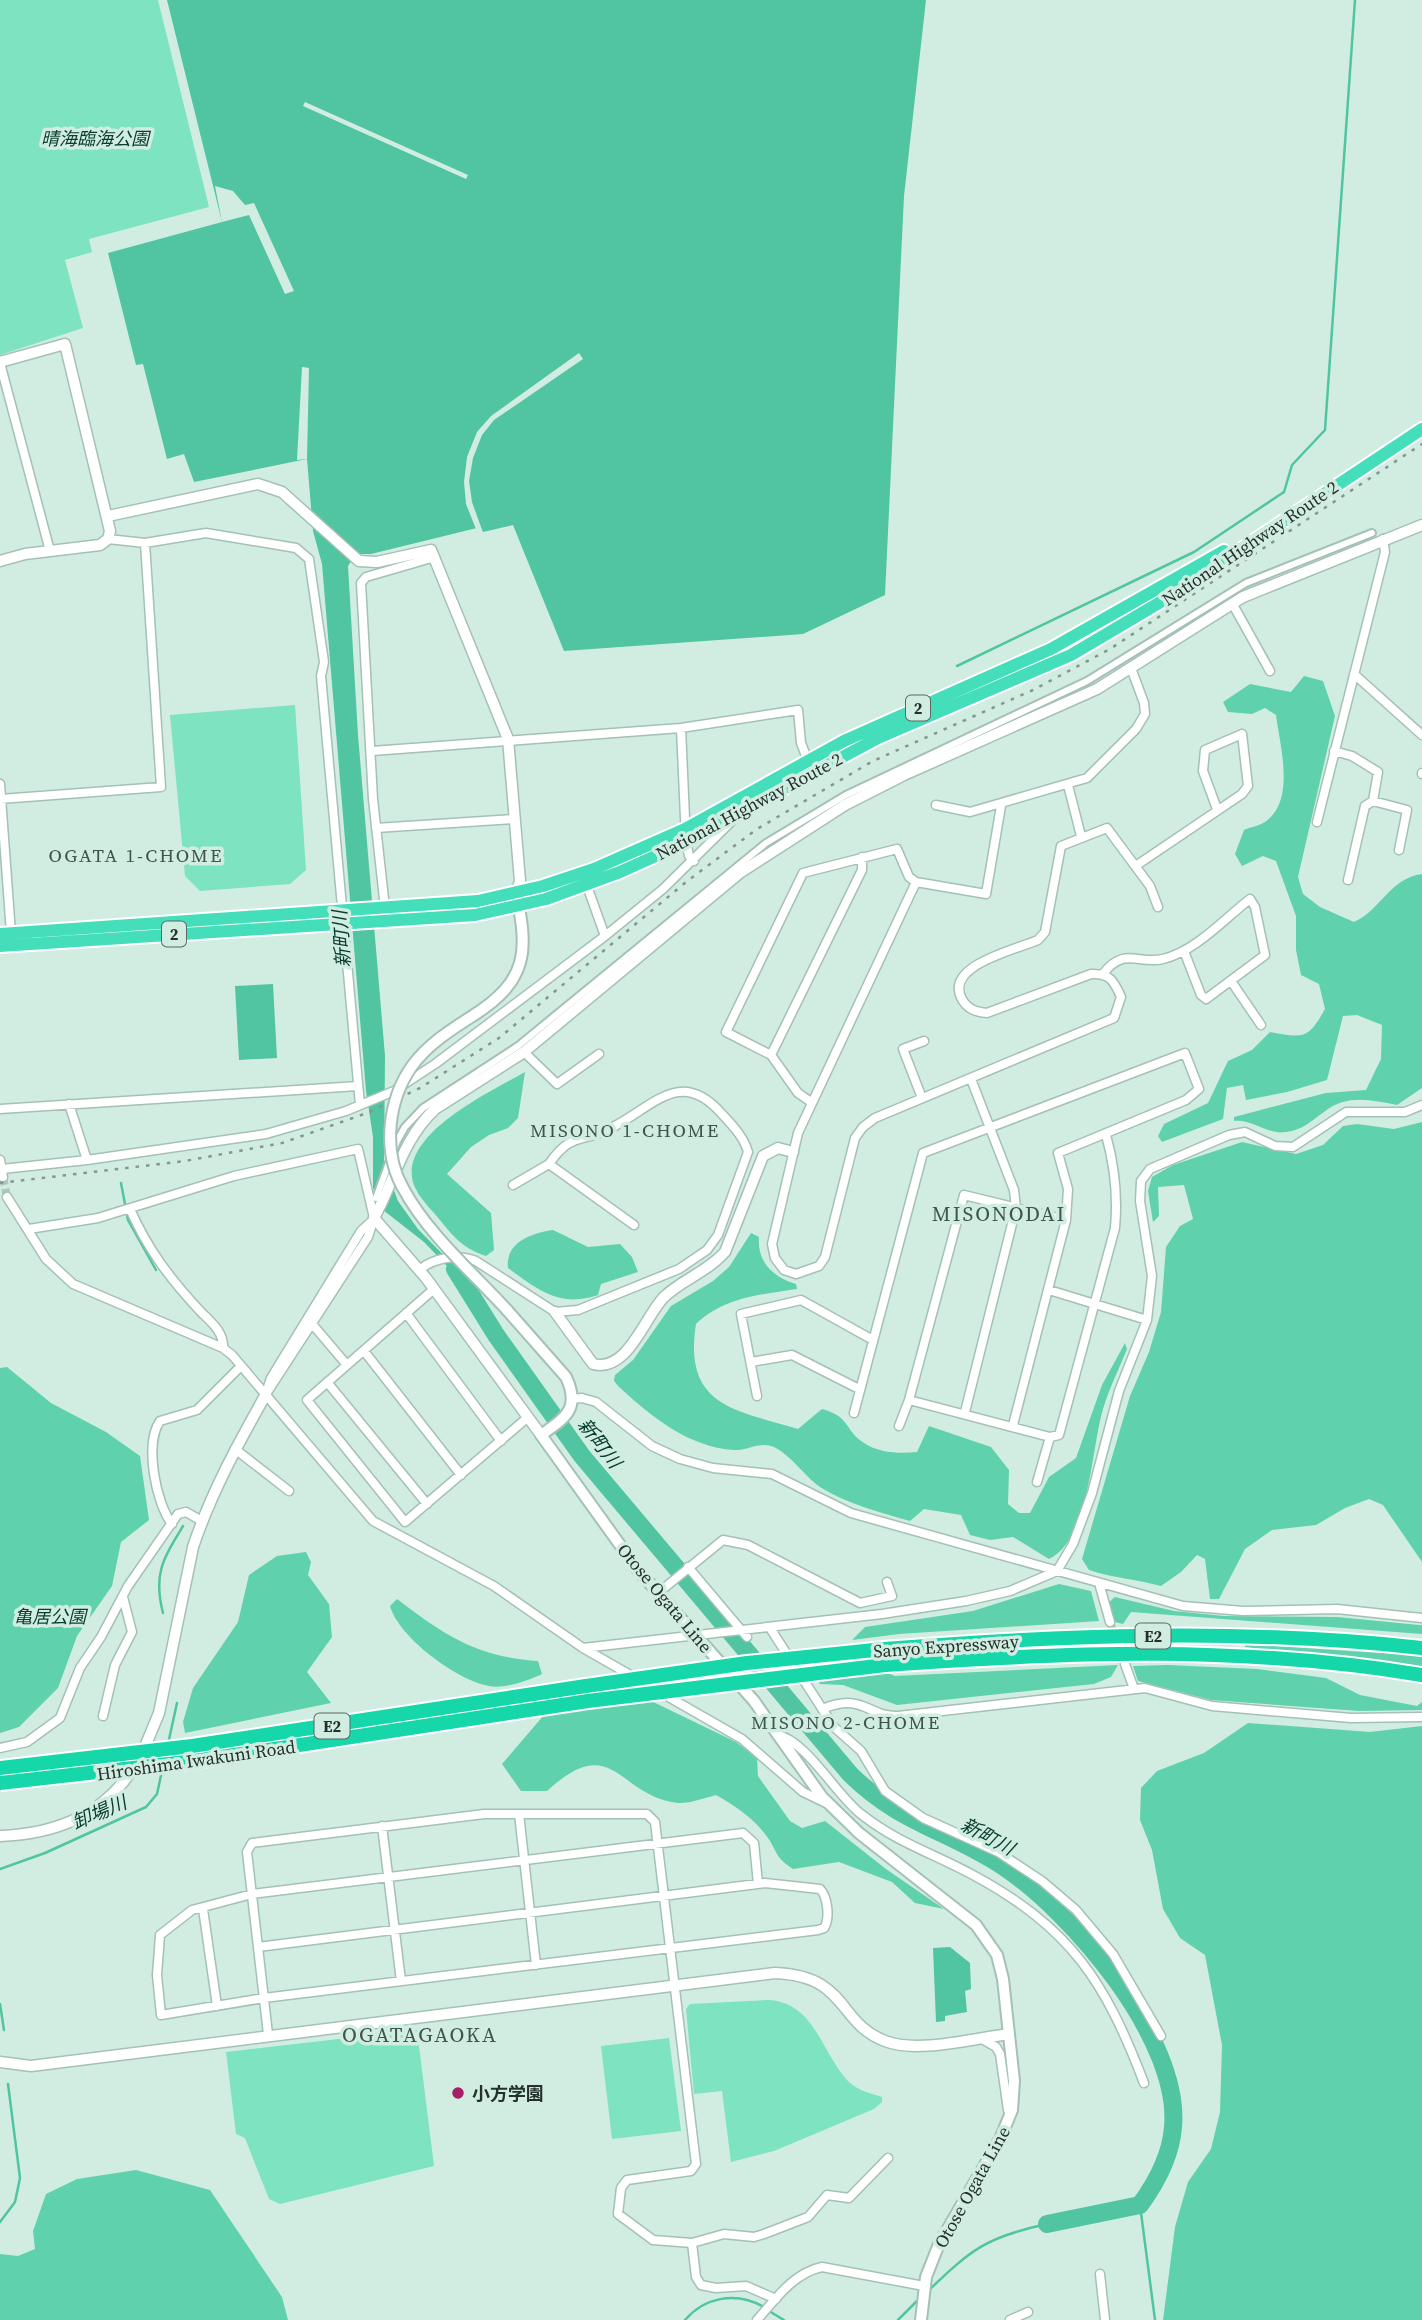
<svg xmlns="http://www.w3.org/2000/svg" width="1422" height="2320" font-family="'Source Serif 4','Noto Sans JP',serif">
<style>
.green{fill:#7de3c1}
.forest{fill:#5fd1ad}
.water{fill:#51c4a1}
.pier{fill:#d1ede2}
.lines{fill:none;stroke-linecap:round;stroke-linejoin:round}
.stream{stroke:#51c4a1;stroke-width:2.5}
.river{stroke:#51c4a1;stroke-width:18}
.minor-tunnel{stroke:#afc7be;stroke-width:8;stroke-dasharray:8 4;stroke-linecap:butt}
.pedestrian-casing{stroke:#a5c0b5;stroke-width:10}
.minor-casing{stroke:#a5c0b5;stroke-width:11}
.tertiary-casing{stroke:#a5c0b5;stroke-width:13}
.secondary-casing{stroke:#a5c0b5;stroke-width:14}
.trunk-casing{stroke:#fff;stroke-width:16}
.motorway-casing{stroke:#fff;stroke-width:18}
.pedestrian{stroke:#fff;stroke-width:6}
.minor{stroke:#fff;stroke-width:8}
.tertiary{stroke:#fff;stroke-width:10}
.secondary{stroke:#fff;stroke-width:10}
.trunk{stroke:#44dfba;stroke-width:12}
.motorway{stroke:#16d7a9;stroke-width:14}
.rail{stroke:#83978f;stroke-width:2.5;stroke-dasharray:3.5 7;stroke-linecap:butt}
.secondary-bridge-casing{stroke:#a5c0b5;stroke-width:14;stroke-linecap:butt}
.motorway-bridge-casing{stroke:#fff;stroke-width:18;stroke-linecap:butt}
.secondary-bridge{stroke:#fff;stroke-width:10}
.motorway-bridge{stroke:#16d7a9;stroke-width:14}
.poi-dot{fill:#a71f66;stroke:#d1ede2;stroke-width:2.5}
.labels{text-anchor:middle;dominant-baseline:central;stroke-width:7;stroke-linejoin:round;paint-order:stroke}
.shield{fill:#d1ede2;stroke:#596963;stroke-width:2}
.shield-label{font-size:16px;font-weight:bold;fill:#25302c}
.park-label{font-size:18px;font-style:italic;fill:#093d2f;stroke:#d1ede2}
.street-label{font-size:18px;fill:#25302c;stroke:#d1ede2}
.poi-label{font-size:18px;font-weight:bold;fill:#25302c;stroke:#d1ede2;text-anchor:start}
.neighbourhood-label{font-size:19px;letter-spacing:2px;fill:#3d564d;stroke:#d1ede2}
.water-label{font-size:19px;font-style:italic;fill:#063b2d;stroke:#d1ede2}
.quarter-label{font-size:21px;letter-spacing:2px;fill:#3d564d;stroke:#d1ede2}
</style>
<rect width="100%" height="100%" fill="#d1ede2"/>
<path class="green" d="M0 0H158L209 207 89 239 92 252 65 260 83 328 0 355Z
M295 705 306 870 290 884 200 891 185 876 170 715Z
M768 2000C814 2002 821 2051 847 2080 856 2090 869 2093 882 2097V2102L874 2109 774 2151 731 2162 722 2091 694 2094 686 2009 690 2004Z
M417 2030 434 2166 280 2204 269 2199 245 2138 236 2134 226 2052Z
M669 2038 681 2131 612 2139 601 2046Z"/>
<path class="forest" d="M1304 676 1323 681 1335 716 1298 877 1303 894 1320 907 1354 922C1381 910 1390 878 1422 874V1088L1397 1105C1371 1100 1347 1094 1324 1112 1311 1121 1303 1130 1286 1132 1267 1135 1253 1119 1234 1121V1117L1326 1093 1366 1090 1381 1059 1382 1025 1357 1015 1343 1016 1327 1080 1287 1092 1246 1100 1243 1085 1227 1088 1223 1119 1162 1142 1158 1136 1164 1124 1208 1103 1228 1061 1252 1050 1270 1032C1303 1038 1308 1040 1325 1009L1319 984 1301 975 1296 950V916L1276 861 1263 856 1242 866 1235 854 1244 830C1250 827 1259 826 1265 822 1296 801 1280 746 1276 715L1265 708 1252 714 1228 712 1223 702 1250 684 1291 692Z
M525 1072 518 1118 508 1128 489 1135 471 1147 447 1174 491 1213 494 1250 486 1256C459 1247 452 1234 434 1213 426 1204 413 1190 412 1177 406 1131 492 1091 525 1072Z
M1422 1122V1562L1383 1505 1369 1499 1345 1508 1316 1525 1272 1530 1245 1549 1219 1599H1210L1205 1559 1197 1555 1181 1572 1161 1586C1136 1579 1113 1578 1089 1570L1082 1559 1130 1396 1149 1352 1161 1312 1166 1247 1180 1226 1193 1219 1184 1185 1158 1187 1159 1216 1153 1222 1148 1191 1152 1177 1173 1165 1242 1142 1296 1154 1323 1145 1343 1126 1357 1124 1394 1129Z
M553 1230 588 1247 620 1244 632 1257 638 1272 601 1284 598 1295C560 1308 538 1290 508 1268 505 1242 532 1233 553 1230Z
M751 1233 759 1237C757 1262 773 1277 796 1284L797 1289C759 1295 725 1297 696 1324 683 1406 734 1410 798 1429L822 1409C851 1417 844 1430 864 1443 879 1453 900 1454 917 1452L929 1426 991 1447 1009 1470 1008 1504 1019 1513H1030L1049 1477 1076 1458 1102 1385 1125 1343 1127 1349C1119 1369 1109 1389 1103 1409 1091 1449 1090 1539 1049 1559L1013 1537 990 1540 970 1535 961 1515 924 1509 910 1521C879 1512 847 1504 820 1487 804 1476 789 1452 771 1446 758 1442 747 1451 734 1450 688 1447 652 1417 619 1387L614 1381 615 1375 633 1360 671 1306 713 1281 729 1267Z
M7 1367 51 1403 106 1432 140 1456 149 1520 121 1542 112 1586 77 1636 58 1688 19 1727 0 1733V1368Z
M306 1552 311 1562 308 1575 329 1604 332 1637 307 1672 331 1703 185 1733 183 1722 193 1688 238 1622 249 1575 277 1556Z
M1059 1584 1091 1591 1099 1621 899 1634 852 1640 865 1627 973 1611Z
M1115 1597 1174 1611 1224 1616 1337 1617 1419 1625H1422V1634L1131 1612 1123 1624 1115 1622 1108 1603Z
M397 1599C444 1635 477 1657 538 1661L542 1674C528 1681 504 1689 489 1686 457 1680 399 1638 390 1606Z
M1245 1644 1411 1655 1422 1657V1667L1245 1647Z
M1118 1665 1111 1677 1094 1684 897 1705 843 1685 820 1684 818 1681 888 1673 895 1676Z
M1168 1665 1257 1669 1326 1678 1360 1695 1417 1706 1422 1702V1710L1359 1711 1211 1700 1138 1681 1133 1666Z
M645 1698 736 1742 757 1758 758 1776 790 1821 802 1828 825 1821 886 1869 944 1909 915 1903 892 1882 839 1862 793 1869C772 1855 778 1850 765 1834 752 1817 734 1805 716 1795 704 1798 689 1804 678 1803 617 1796 614 1730 547 1791H521L502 1764 544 1715Z
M1248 1723 1370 1732 1422 1726V2320H1163L1175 2227 1188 2182 1211 2149 1220 2112 1222 2045 1205 1955 1180 1938 1163 1909 1152 1850 1140 1820 1141 1788 1157 1771 1204 1753Z
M136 2170 210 2190 282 2297 288 2320H0V2254L18 2256 35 2249 33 2231 46 2194 77 2179Z"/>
<path class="water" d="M167 0H926L904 196 885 595 803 634 564 651 513 525 483 532 481 527 371 554H356L348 566 358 735 385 1056 384 1163 398 1201 418 1229 463 1275 468 1288 424 1242 383 1210 373 1188V1137L366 1091 322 564 313 531 307 459 194 482 184 454 167 459 143 364 136 365 108 253 222 222Z
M273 984 277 1058 239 1060 235 986Z
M950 1947 970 1963 971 1989 965 1991 967 2012 945 2016V2021L936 2022 933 1948Z"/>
<path class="pier" d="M305 102 468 175 466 179 303 106Z
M215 186 233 191 245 205 254 203 294 291 285 294 249 215 222 222Z
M579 353 583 359 494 420 482 435 473 458 469 481 472 502 481 527 476 529 466 504 464 482 467 457 477 432 491 416Z
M302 367 309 368 307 459 297 460Z"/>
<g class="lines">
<path class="stream" d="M957 666 1194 552 1284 492 1292 465 1325 430 1355 0
M121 1183 128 1220 156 1270
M163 1613C153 1574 163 1559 183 1526
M168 1744 177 1703
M0 1869 45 1853 146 1807 157 1794 162 1771
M0 2004 4 2030
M1140 2205 1155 2320
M0 2222 15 2202 20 2178 8 2084
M928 2291C972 2249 986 2237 1047 2224
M769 2311 784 2320
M685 2320C705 2297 736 2291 764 2307
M898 2320 920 2298"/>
<path class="river" d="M455 1269 496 1335 582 1456 850 1774C899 1823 950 1831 1004 1867 1073 1913 1181 2040 1173 2127 1171 2155 1156 2183 1140 2205L1047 2224"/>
<path class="minor-tunnel" d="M3 1177 7 1197
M1110 1622 1123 1658"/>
<g class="pedestrian-casing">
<path id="pedestrian" d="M376 1198 397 1141 405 1127 423 1108 518 1046 766 843 846 795 1087 681 1246 583 1372 533"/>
</g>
<g class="minor-casing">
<path id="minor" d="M0 363 50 551
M108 539 145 543 206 533 296 548 309 559 324 662 321 676 360 1105
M1232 603 1270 671
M1354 674 1422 735
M681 728 686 841 689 856 694 861
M372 751 681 728 798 710 801 743 808 761
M1334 751 1352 756 1378 772 1373 801
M1422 774V773
M0 784 11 933
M1068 785 1081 836
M0 799 161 787 145 543
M936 805 970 812 1087 778 1136 729 1145 714 1144 703 1131 668
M1317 822 1385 552 1383 539
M376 828 515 819
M1137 865 1242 794 1248 786 1242 734 1205 750 1203 771 1217 809
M1348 880 1365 806 1373 801 1407 810 1399 850
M916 882 798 1133 772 1244 775 1258 784 1270 796 1274 819 1266 825 1257 855 1138 863 1127 875 1118 1114 1018 1121 997C1114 981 1110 973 1091 974L987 1013C977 1012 969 1010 963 1001 941 966 1015 950 1038 940L1045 932 1061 846 1107 828 1150 886 1158 907
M587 886 605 936
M385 908 373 799 361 583 366 577 435 557
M1103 974C1124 946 1138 965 1163 959 1196 951 1224 919 1250 899L1255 907 1265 955 1206 999 1201 995 1184 951
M1231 981 1261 1025
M524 1052 557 1084 599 1054
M771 1055 862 870V857
M922 1098 903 1049 924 1041
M811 1102 798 1093 771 1055 726 1032 803 873 897 849 909 877 916 882 986 894 1001 806
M69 1104 87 1160
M0 1109 358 1086
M0 1160 3 1177
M2 1169 87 1160 266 1134 346 1111 394 1091 435 1064 605 936 663 889 738 815
M513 1185 549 1164
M7 1197 46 1259 73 1284 223 1348 232 1355 373 1521 494 1586 583 1648 742 1739 803 1792 826 1803
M130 1209C148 1250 171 1280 201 1312 211 1322 224 1332 223 1348
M29 1229 98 1218 234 1176 358 1149 374 1218 368 1237 266 1394
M419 1270C435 1257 458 1254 476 1261L555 1312 578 1310 679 1269 707 1250 718 1235 748 1152C744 1137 732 1125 721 1113 680 1067 653 1107 611 1128 581 1144 572 1131 549 1164L634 1225
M434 1289 307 1400 405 1522 527 1418
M1049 1290 1147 1320
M406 1313 501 1441
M313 1325 347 1365
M364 1351 461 1475
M751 1362 792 1355 859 1389
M327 1382 427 1504
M267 1390 271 1378 361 1231 372 1221
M757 1396 741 1314 801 1300 873 1340
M572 1399 582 1398 596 1402 652 1446 680 1459 713 1468 772 1474 851 1513 1183 1606 1243 1611 1337 1609 1422 1618
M909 1400 1050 1437 1059 1435 1115 1228C1118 1195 1115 1167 1106 1135
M965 1412 1016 1208 1014 1190 971 1079
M854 1413 923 1153 1185 1053 1199 1089 1186 1100 1058 1153 1068 1189 1066 1220 1013 1425
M899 1426 909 1400 964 1195 1066 1220
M235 1449 289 1491
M1037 1482 1050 1437
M172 1524C156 1504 144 1444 160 1421L197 1410 241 1366
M688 1567 747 1637
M1099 1583 1110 1622
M658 1593 723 1540 748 1545 860 1603 892 1596 887 1582
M770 1628 834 1727 861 1751 885 1791 923 1818 998 1852 1042 1881 1076 1910 1113 1954 1161 2036
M583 1648 882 1614 966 1601 1010 1591 1057 1571 1073 1544 1092 1493 1119 1391 1147 1320 1152 1276 1140 1201 1141 1181 1150 1169 1229 1135 1245 1132 1275 1146 1293 1147 1346 1112H1405L1422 1105
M1125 1664 1134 1689
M822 1709C864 1692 867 1717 898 1716L1145 1688 1212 1706 1351 1718 1422 1717
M103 1716 115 1665 132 1632 123 1597
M777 1735C806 1740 836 1795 861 1814 899 1844 933 1853 973 1875 1071 1928 1105 1981 1144 2083
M0 1748 27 1742 60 1718 80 1668 101 1637 128 1586 178 1514 186 1512 202 1521
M519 1814 536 1965
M382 1826 401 1981
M203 1909 217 2006
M258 1947 765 1883 820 1889C828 1897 830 1919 824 1928L818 1930 264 1998 161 2015 157 1975 160 1935 192 1910 252 1894 743 1833 754 1843 758 1884
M268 2034 247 1852 252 1843 484 1814H647L655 1822 696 2164 691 2171 627 2180 621 2188 618 2214 653 2240 692 2243 724 2234 754 2237 764 2234 808 2217 827 2195 849 2198 888 2158
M982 2039 996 2047 1000 2054 1008 2110
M692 2243 696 2277 701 2285 716 2288 746 2286 776 2299
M1100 2274 1105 2320
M757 2320C775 2300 793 2273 822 2267L924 2286
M1010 2320 1028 2312"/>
</g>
<g class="tertiary-casing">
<path id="tertiary" d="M0 362 65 344 110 531 108 539 100 545 25 554 0 561
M108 516 258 484 282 492 359 561 377 562 431 550 508 739 520 881 516 893
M555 1312 593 1364C628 1373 645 1316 664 1297 683 1279 707 1272 725 1252L763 1156 778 1148 793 1152
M541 1435 426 1278 374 1218C395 1180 402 1140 435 1109L524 1052 741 872 845 805 904 775 1097 689 1243 597 1422 525
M142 1754 159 1713 193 1547C211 1493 238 1444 266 1394
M0 1836C55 1834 104 1815 134 1767
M0 2062 31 2066 775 1973C849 1976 836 2022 885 2041 918 2054 974 2038 1009 2034"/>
</g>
<g class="secondary-casing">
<path id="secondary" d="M474 1015C527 981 529 952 516 893
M507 1310 566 1377C581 1409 565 1418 541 1435L638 1570 754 1701 822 1797 859 1833 976 1925 997 1955 1003 1979 1014 2081 1012 2110 1001 2137 939 2244 926 2277 921 2320"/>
</g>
<g class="trunk-casing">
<path id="trunk" d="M0 934 478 901 543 886 594 869 685 829 844 741 1051 649 1224 551
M0 946 475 915 546 899 620 872 671 849 878 738 1071 655 1169 597 1422 429"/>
</g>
<g class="motorway-casing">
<path id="motorway" d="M884 1649C1062 1635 1243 1628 1422 1648
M885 1665C1070 1652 1239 1645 1422 1675
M192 1746 586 1686
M195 1761 588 1701"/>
</g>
<use href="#pedestrian" class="pedestrian"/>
<use href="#minor" class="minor"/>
<use href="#tertiary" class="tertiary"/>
<use href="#secondary" class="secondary"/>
<use href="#trunk" class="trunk"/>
<use href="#motorway" class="motorway"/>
<path class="rail" d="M0 1183 185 1161 282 1143 367 1113 420 1088 499 1038 686 882 757 829 873 761 1033 690 1110 649 1422 444"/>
<g class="secondary-bridge-casing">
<path id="secondary-bridge" d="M474 1015C452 1029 428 1044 412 1066 388 1100 382 1151 403 1188 427 1233 472 1272 507 1310"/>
</g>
<g class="motorway-bridge-casing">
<path id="motorway-bridge" d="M586 1686 747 1663 884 1649
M588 1701 885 1665
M0 1768 192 1746
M0 1783 195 1761"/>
</g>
<use href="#secondary-bridge" class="secondary-bridge"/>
<use href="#motorway-bridge" class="motorway-bridge"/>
</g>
<circle class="poi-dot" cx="458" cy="2093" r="7"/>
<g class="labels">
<g class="shield">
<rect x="906" y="695.5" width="24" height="25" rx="5"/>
<rect x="162" y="921.5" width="24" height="25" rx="5"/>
<rect x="1135.5" y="1623.5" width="35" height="25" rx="5"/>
<rect x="314.5" y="1713.5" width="35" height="25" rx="5"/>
</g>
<g class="shield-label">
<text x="918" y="708">2</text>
<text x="174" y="934">2</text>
<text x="1153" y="1636">E2</text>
<text x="332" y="1726">E2</text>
</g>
<g class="park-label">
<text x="95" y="138">晴海臨海公園</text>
<text x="50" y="1616">亀居公園</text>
</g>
<g class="street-label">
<text transform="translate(1250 543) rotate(-34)">National Highway Route 2</text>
<text transform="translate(749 806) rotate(-28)">National Highway Route 2</text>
<text transform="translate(665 1598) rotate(50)">Otose Ogata Line</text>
<text transform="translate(946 1646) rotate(-4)">Sanyo Expressway</text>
<text transform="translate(196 1760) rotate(-8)">Hiroshima Iwakuni Road</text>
<text transform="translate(972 2187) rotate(-61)">Otose Ogata Line</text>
</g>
<g class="poi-label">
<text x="472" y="2093">小方学園</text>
</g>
<g class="neighbourhood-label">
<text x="136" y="855">OGATA 1-CHOME</text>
<text x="625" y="1130">MISONO 1-CHOME</text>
<text x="846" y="1722">MISONO 2-CHOME</text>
</g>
<g class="water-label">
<text transform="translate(341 939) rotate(-94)">新町川</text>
<text transform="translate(600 1443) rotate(52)">新町川</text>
<text transform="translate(99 1812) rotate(-23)">卸場川</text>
<text transform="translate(988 1836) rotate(28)">新町川</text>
</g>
<g class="quarter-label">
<text x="999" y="1213">MISONODAI</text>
<text x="420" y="2034">OGATAGAOKA</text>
</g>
</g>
</svg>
